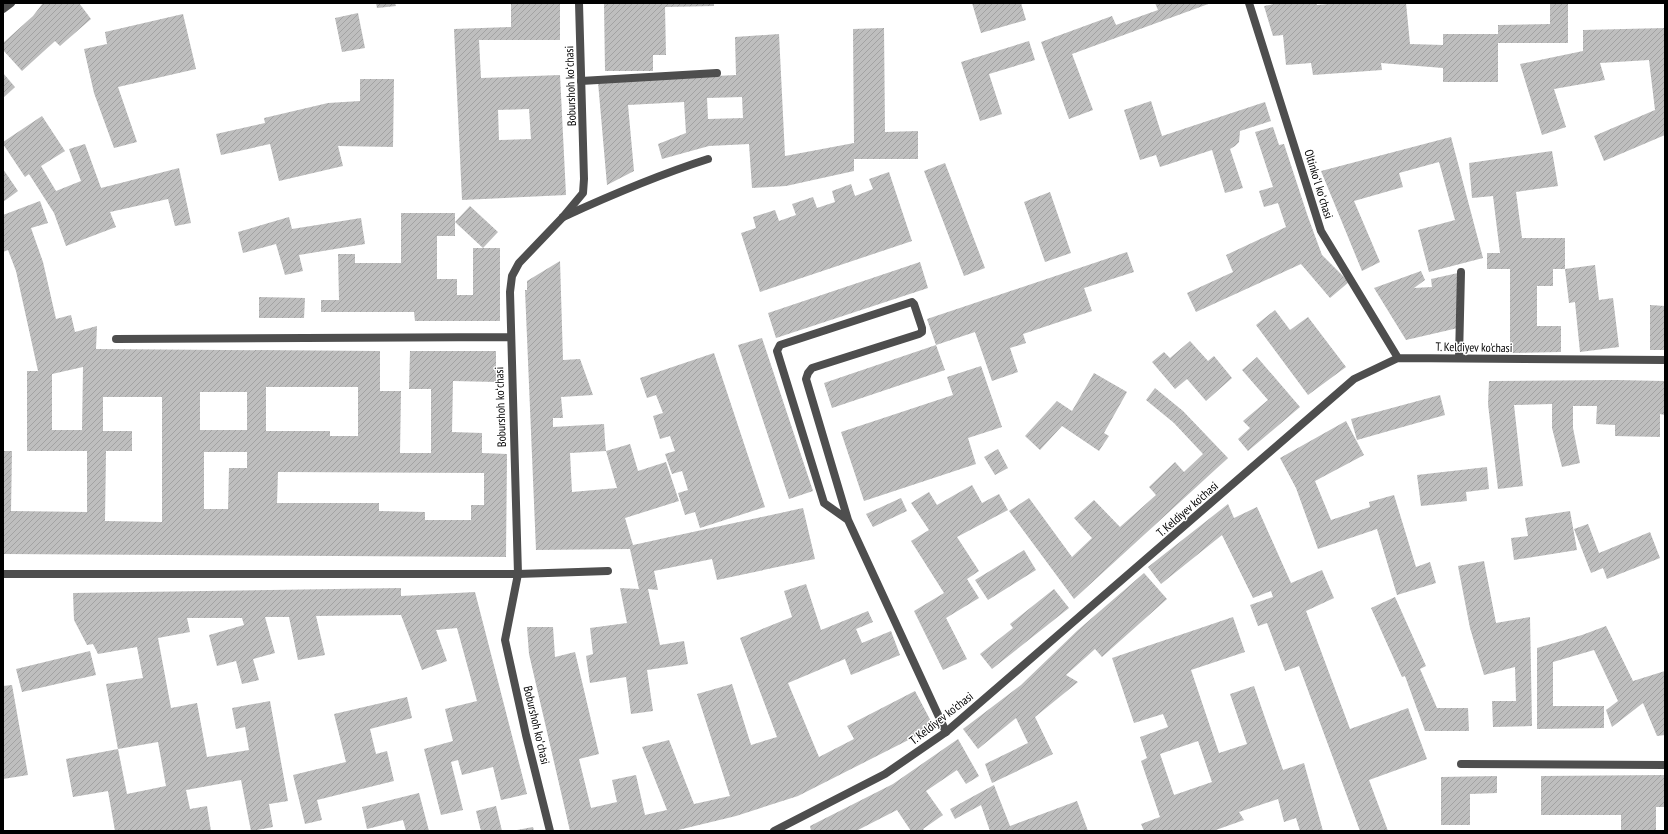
<svg xmlns="http://www.w3.org/2000/svg" width="1668" height="834" font-family="'PT Sans Narrow',sans-serif">
<style>
.building{fill:url(#building-hatch);fill-rule:evenodd}
.lines{fill:none;stroke-linecap:round;stroke-linejoin:round}
.service{stroke:#4e4e4e;stroke-width:8}
.minor{stroke:#4e4e4e;stroke-width:8}
.labels{text-anchor:middle;dominant-baseline:central;stroke-width:3;stroke-linejoin:round;paint-order:stroke}
.street-label{font-size:12px;fill:#000;stroke:#fff}
</style>
<defs>
<pattern id="building-hatch" width="6" height="6" patternUnits="userSpaceOnUse"><rect width="6" height="6" fill="#bebebe"/><path d="M-1 1l2-2M0 6l6-6M5 7l2-2" fill="none" stroke="#a2a2a2"/></pattern>
</defs>
<rect width="100%" height="100%" fill="#fff"/>
<path class="building" d="M43 3H79L91 19 60 46 55 41 22 71 3 50V43L33 16Z
M376 3H395L396 6 377 8Z
M511 3H560V40H479L481 78 560 75 566 195 462 200 454 29 511 27ZM529 109 531 139 499 140 498 110Z
M604 3H714V6L665 7 666 55H653V71H605Z
M972 3H1021L1026 20 981 33Z
M1155 3H1211L1072 54 1093 110 1069 119 1041 42 1112 16 1116 25 1158 10Z
M1279 3H1317V5L1338 3H1406L1410 44 1443 45V34H1498V25L1550 24V4H1568V43H1498V82H1443V68L1381 63 1382 70 1313 75 1311 63 1286 65 1283 35 1273 36 1264 6Z
M358 13 365 48 342 52 335 18Z
M183 14 196 69 118 87 137 142 114 148 94 93 84 49 107 44 105 32Z
M884 28 885 132 918 131V159H854V171L786 186 752 188 749 144 709 146 662 159 658 144 686 133 684 102 628 105 634 171 607 185 598 82 736 75 735 37 779 34 785 156 854 143 853 29ZM742 97 743 118 708 119 707 98Z
M1665 28V135L1604 161 1594 136 1655 110 1649 60 1600 63 1605 80 1554 89 1566 127 1542 135 1520 64 1583 51V30Z
M1029 41 1035 60 989 74 1002 114 980 121 961 62Z
M3 73 15 87 3 98Z
M360 79H394L393 147 338 146 343 166 279 181 270 144 221 155 216 134 265 123 264 118 328 103 360 101Z
M1151 101 1162 136 1265 102 1271 121 1240 131 1239 142 1235 146 1230 149 1243 188 1225 193 1212 150 1160 167 1156 155 1140 160 1124 110Z
M42 116 65 151 41 166 56 191 81 181 69 149 85 144 101 188 179 168 191 223 175 226 168 199 110 212 116 227 66 246 54 213 29 174 25 177 3 144V142Z
M1273 127 1279 145 1284 144 1308 217 1322 255 1349 282 1330 298 1301 264 1196 312 1187 293 1233 272 1226 255 1286 227 1278 203 1264 207 1259 191 1273 187 1255 132Z
M1451 137 1483 258 1429 272 1418 230 1455 220 1439 162 1399 173 1403 187 1354 201 1380 262 1362 271 1321 171Z
M1552 151 1558 186 1516 192 1522 238H1565V269H1553V286H1537V326H1561V352L1510 353V269H1487V253H1500L1493 196 1472 198 1469 163Z
M945 163 985 268 964 276 924 171Z
M3 169 18 191 3 202Z
M889 172 912 241 760 292 741 233 756 228 753 217 775 210 779 221 796 215 792 204 813 197 817 208 835 202 832 191 851 184 855 196 873 189 869 179Z
M1050 192 1071 253 1045 262 1024 202Z
M40 201 48 223 31 228 43 262 56 319 71 315 75 332 97 326 96 349 380 351V391H401L400 453H431V389H409L410 351H496V382L453 381 452 432 482 433V453L507 454 506 557 3 554V451H12L11 511 87 512V451H27V371H38L16 271 8 250 3 252V215ZM83 367 82 430H52V374ZM266 387H358V436H330V431H266ZM200 392H247V430H200ZM103 397H162V522L105 521 106 451H132V431H103ZM204 452H247V468H229L228 509H204ZM278 472 484 473V505H471V520H425V512L379 511V503H277Z
M470 206 498 232 483 248 455 222V236H437V279H457V295H473V248H500V321H415L414 312H321V300H339L338 254H355V263H401V213H455V222Z
M289 217 292 229 361 218 365 244 299 255 303 271 285 275 276 244 243 253 238 232Z
M1127 252 1134 272 1084 288 1092 311 1023 334 1026 343 1010 348 1018 372 992 381 975 332 936 345 927 319Z
M560 261 563 360 580 359 593 395 561 397 563 418H553V427L604 424 605 441 606 451 570 453 572 492 617 488 606 451 630 444 638 471 666 462 679 501 625 518 633 545 803 508 815 559 717 580 712 559 654 571 658 590 648 589 660 645 684 641 688 664 647 670 653 711 631 714 626 677 590 683 586 656 593 654 590 628 627 623 620 588 639 589 630 549 536 550 525 290H527V281Z
M920 262 928 288 776 338 768 313Z
M1595 265 1599 300 1613 298 1619 347 1580 352 1575 302 1569 303 1565 269Z
M1421 271 1425 280 1414 288 1432 287 1431 279 1458 273V328L1406 340 1374 288Z
M259 297 305 298 304 318H259Z
M1650 305 1665 306V350H1650Z
M1275 310 1290 330 1308 317 1346 367 1308 395 1256 325Z
M762 338 813 491 789 499 738 345Z
M1190 341 1208 361 1214 356 1232 378 1206 401 1187 379 1175 389 1152 362 1164 352 1170 358Z
M936 345 945 370 832 408 824 383Z
M714 353 765 507 700 528 695 512 685 515 678 493 688 490 682 471 672 474 665 454 675 451 670 436 660 439 653 416 663 413 656 395 647 398 640 378Z
M1257 357 1300 407 1248 451 1238 439 1250 428 1243 421 1268 400 1242 370Z
M981 366 1002 427 968 438 976 464 864 501 841 432 953 395 947 377Z
M1094 373 1127 392 1104 433 1109 436 1099 451 1062 426 1040 450 1025 436 1057 401 1072 411Z
M1616 380 1665 381V415L1660 414V437L1615 436V425L1596 424 1597 406H1573V428L1580 463 1562 467 1552 428V404L1514 405 1523 486 1498 489 1488 404 1489 381Z
M1155 388 1183 411 1228 458 1074 599 1009 511 1029 498 1072 557 1092 538 1074 518 1094 500 1120 527 1156 495 1149 487 1175 462 1184 472 1203 454 1174 423 1146 400Z
M1440 395 1445 415 1357 440 1351 419Z
M1346 421 1364 455 1315 481 1331 520 1370 507 1369 502 1394 495 1416 567 1430 562 1436 583 1397 595 1377 529 1318 549 1296 488 1280 458Z
M998 449 1008 468 995 475 984 457Z
M1487 467 1489 489 1466 492 1467 501 1421 506 1417 475Z
M972 485 982 503 999 494 1008 510 957 537 979 571 967 579 979 598 946 618 967 659 943 670 914 611 944 593 911 541 929 530 911 503 929 492 937 505Z
M901 498 907 511 873 527 866 514Z
M1228 504 1234 518 1257 507 1291 583 1322 570 1334 598 1306 611 1350 729 1408 708 1427 759 1369 780 1388 831H1360L1299 666 1285 671 1267 623 1258 626 1250 605 1273 597 1271 591 1253 598 1222 535 1161 584 1148 567Z
M1570 511 1577 550 1514 560 1511 538 1528 536 1525 518Z
M1588 524 1599 553 1650 532 1660 558 1607 579 1603 568 1591 573 1574 529Z
M1024 550 1036 570 988 600 975 580Z
M1484 561 1496 623 1530 617 1532 726 1493 727 1492 701H1516L1515 667 1484 675 1470 628 1458 566Z
M1144 573 1167 599 1102 657 1095 649 1066 675 1078 682 1035 717 1053 754 992 783 985 764 1028 743 1016 718 978 749 963 729 1021 685 1078 630Z
M806 584 821 630 868 611 873 622 856 629 862 643 891 631 900 655 851 675 845 659 788 683 819 757 854 739 847 726 915 691 934 727 798 796 736 816 674 831H570L529 654 527 627H553L555 657 575 652 599 754 579 759 591 808 617 802 612 780 636 775 645 815 667 810 642 747 669 740 694 804 730 796 697 694 732 684 751 745 777 737 740 638 792 617 784 591Z
M401 588V596L475 592 527 794 501 800 493 767 462 775 458 760 451 762 463 810 441 815 424 749 453 741 445 709 477 701 457 628 436 630 447 661 422 670 401 615 316 616 325 655 298 660 289 617H265L275 653 253 659 259 680 242 684 236 661 217 666 209 635 244 625 242 618H187L190 632 158 638 171 708 197 703 207 757 249 750 245 727 236 729 232 708 270 701 288 801 269 804 273 827 251 831 241 780 186 790 190 809 207 806 211 831H115L108 791 73 797 66 759 118 749 127 794 166 786 158 742 118 749 106 684 143 678 137 647 98 654 93 644 87 645 74 620 73 593Z
M1054 589 1069 608 992 669 980 654 1013 628 1010 624Z
M1395 597 1426 666 1420 669 1437 708H1468L1469 731H1425L1405 676 1402 677 1371 608Z
M1233 617 1245 652 1191 670 1219 753 1247 744 1230 694 1254 686 1283 770 1304 763 1323 831H1300L1296 818 1284 822 1278 799 1239 812 1244 820 1213 831H1144L1141 824 1160 817 1141 761 1147 758 1140 737 1168 727 1163 714 1134 723 1112 658ZM1198 741 1212 782 1174 795 1160 754Z
M1606 626 1633 681 1665 671V735L1657 736 1643 703 1612 727 1606 710 1618 701 1594 650 1553 662V706H1604V728L1537 729V648L1582 635Z
M90 651 96 675 22 692 16 669Z
M12 685 28 775 3 779V686Z
M407 697 412 718 370 729 376 754 387 751 394 781 317 800 322 820 305 824 293 775 346 762 334 714Z
M958 739 979 776 966 784 957 770 926 791 943 815 923 829 925 831H911L897 810 856 831H811L810 826 893 784Z
M1665 775V807H1656V831H1621V815H1541V776Z
M1497 776V793L1470 794V825H1441V777Z
M994 785 1010 826 1077 801 1088 831H990L981 805 955 819 950 809Z
M419 793 429 831H406L403 820 367 829 362 807Z
M496 806 502 831H481L476 811Z
M533 827 534 831H517V830Z"/>
<g class="lines">
<path class="service" d="M581 81 717 73
M563 217C611 195 658 175 708 159
M1459 358 1461 272
M848 520 806 379 808 373 812 368 919 334 922 332V328L914 304 912 302 780 345 777 351 824 503 848 520 946 732
M518 574 608 571
M1461 764 1665 765"/>
<path class="minor" d="M1249 3 1321 231 1398 358
M3 9 11 3
M116 339 510 337
M3 574H518
M550 831 526 735 505 640 518 574 510 292 512 276 519 263 563 217 583 193 584 179 579 3
M774 831 885 774 946 732 1354 379 1398 358 1665 360"/>
</g>
<g class="labels">
<g class="street-label">
<text transform="translate(570 86) rotate(-92)">Boburshoh koʻchasi</text>
<text transform="translate(1319 184) rotate(73)">Oltinkoʻl koʻchasi</text>
<text transform="translate(1474 347) rotate(1)">T. Keldiyev ko'chasi</text>
<text transform="translate(500 407) rotate(-92)">Boburshoh koʻchasi</text>
<text transform="translate(1187 509) rotate(-41)">T. Keldiyev ko'chasi</text>
<text transform="translate(941 718) rotate(-38)">T. Keldiyev ko'chasi</text>
<text transform="translate(537 725) rotate(77)">Boburshoh koʻchasi</text>
</g>
</g>
<rect width="1668" height="834" fill="none" stroke="#000000" stroke-width="8"/>
</svg>
